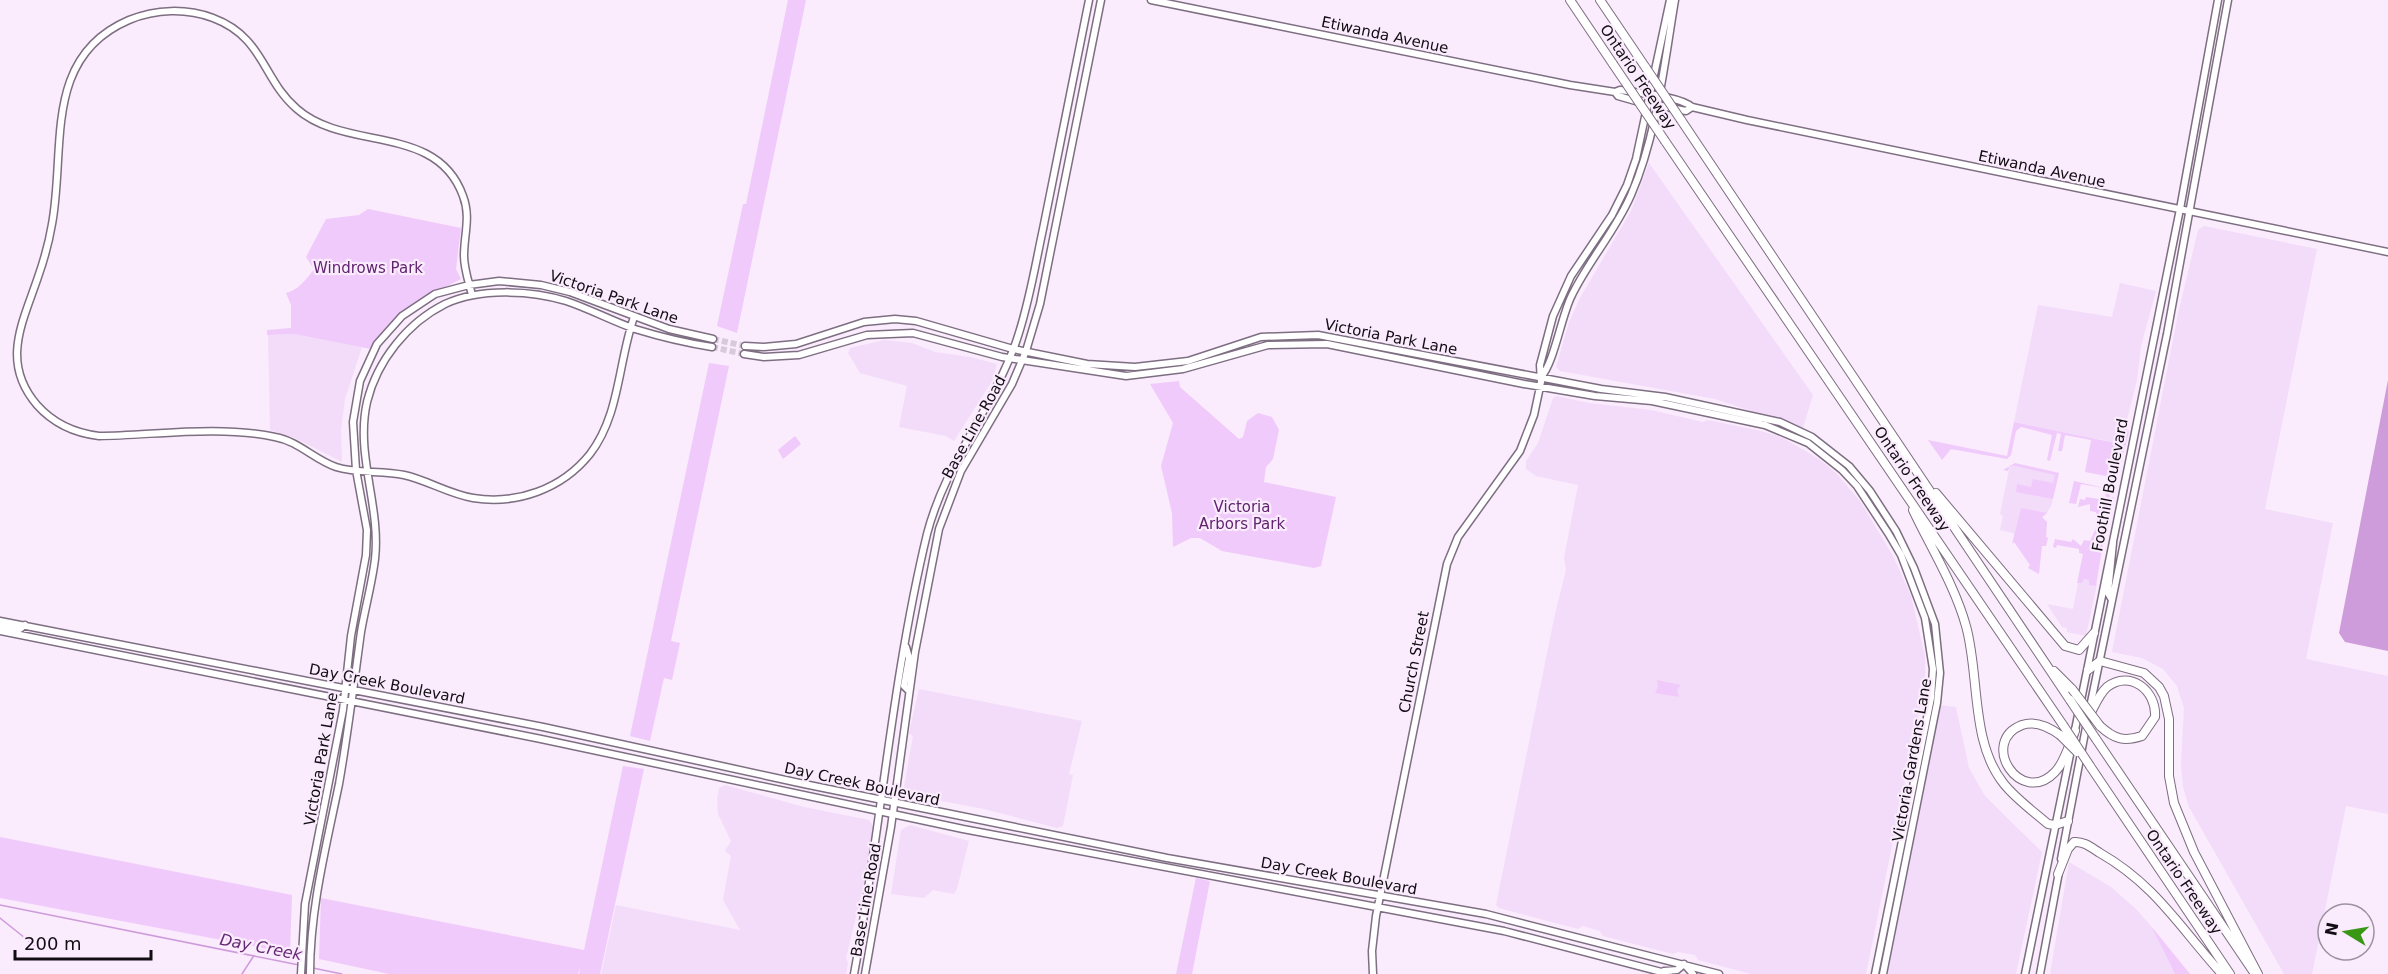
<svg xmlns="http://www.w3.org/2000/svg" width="2388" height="974" font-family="'DejaVu Sans',sans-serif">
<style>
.built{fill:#f3dcf9}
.green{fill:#f0cafa}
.water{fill:#ce9bdb}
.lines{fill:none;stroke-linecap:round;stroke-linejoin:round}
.stream{stroke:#ce9bdb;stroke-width:1.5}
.secondary-tunnel{stroke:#d7cada;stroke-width:6;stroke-dasharray:6 3;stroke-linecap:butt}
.secondary-casing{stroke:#7e6e82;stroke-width:9}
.primary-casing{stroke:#7e6e82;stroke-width:9}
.highway-casing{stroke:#7e6e82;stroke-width:10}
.secondary{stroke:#fff;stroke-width:6}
.primary{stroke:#fff;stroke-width:6}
.highway{stroke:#fff;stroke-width:8}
.highway-bridge-casing{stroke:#7e6e82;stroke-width:10;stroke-linecap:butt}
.highway-bridge{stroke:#fff;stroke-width:8}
.labels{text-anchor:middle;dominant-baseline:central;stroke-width:4.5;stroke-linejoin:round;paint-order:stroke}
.street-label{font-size:15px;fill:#120c13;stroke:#faebfd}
.park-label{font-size:15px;fill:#612470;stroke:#faebfd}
.water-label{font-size:16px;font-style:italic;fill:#652874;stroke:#faebfd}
</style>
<rect width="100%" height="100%" fill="#faebfd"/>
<path class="built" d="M1649 163 1813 395 1803 428 1715 399 1560 371 1556 367 1569 322 1580 298 1631 211Z
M2204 226 2317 249 2265 509 2333 523 2306 659 2388 676V814L2346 806 2312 974H2284L2189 807 2183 787 2181 765 2184 708 2177 686 2163 669 2142 658 2112 652 2178 314 2198 230Z
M2120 283 2156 291 2141 346 2137 380 2121 444 2014 422 2038 305 2112 317Z
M294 334 362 347 345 399 341 430 342 462 295 438 270 430 268 335Z
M884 340 912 343 935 352 970 357 997 364 992 381 954 441 946 436 899 427 907 386 860 373 848 353 850 348Z
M1556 396 1589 403 1651 410 1703 422 1708 420 1761 431 1783 438 1819 459 1836 473 1860 501 1893 556 1911 596 1925 656V683L1866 974H1751L1698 960 1695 955 1678 952 1673 954 1603 936 1600 931 1583 926 1578 929 1499 908 1496 905 1555 614 1566 570 1564 558 1578 485 1536 476 1526 469V461L1538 443 1553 398Z
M2010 465 2055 474 2052 504 2047 513 2042 517 2045 520 2015 536 2013 533 2000 530 2003 516 2000 514Z
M2083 579 2089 580V585L2097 584 2086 636 2067 632V628L2062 627 2047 604 2073 609 2078 583H2081Z
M919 689 1082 721 1069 774 1073 775 1063 826 1057 828 984 809 905 794 904 787 913 736 909 733Z
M1940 705 1956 707 1969 768 1985 796 2042 852 2016 974H1886Z
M725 785 804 807 869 820 873 826 864 884 846 958 848 963 846 974H601L616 905 740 930 723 900 731 856 725 851 731 841 718 814 717 800 719 788Z
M910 825 969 841 957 889 954 894 933 890 924 898 891 894 901 830Z
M2069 862 2111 887 2136 909 2151 926 2175 974H2050Z"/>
<path class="green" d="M788 0H806L737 333 717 326 743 204H746Z
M368 209 461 228 456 269 461 279 412 304 389 324 371 349 294 334 267 335V330L291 328V305L286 293C297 291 307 279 314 269L306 257 326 219 359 215Z
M709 363 729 366 671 641 680 643 672 680 664 678 650 741 630 736Z
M1179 381 1180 387 1239 439 1243 437 1247 421 1258 413 1272 417 1279 430 1273 459 1266 467 1264 482 1336 497 1321 566 1314 568 1222 551 1200 538H1191L1173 547 1172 513 1161 466 1173 423 1150 384Z
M2014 422 2120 444 2125 427 2129 432 2119 470 2106 476 2085 472 2091 440 2065 435 2062 451H2058L2061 434 2057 433 2050 461 2047 460 2052 435 2021 427 2016 431 2011 455 2007 459 1951 449 1942 460 1928 440 2007 456Z
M795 436 801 444 783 459 778 450Z
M2015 463 2059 473 2053 499 2016 492 2017 484 2031 487 2033 479 2053 483 2055 475 2010 465 2008 471 2003 470Z
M2074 481 2109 489 2110 498 2114 497 2108 513 2096 586 2089 585V580L2084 579 2082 583H2077L2083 554 2079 553V549L2057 545 2056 548 2053 547 2055 539 2071 542 2073 539 2081 546 2084 540 2090 541 2097 526 2096 512 2090 511V504L2078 507 2080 499 2085 500 2086 497 2099 499 2103 508C2110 501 2105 495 2103 488L2081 484 2076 504 2069 503Z
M2021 508 2047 513 2042 517 2047 522 2046 537 2048 538 2046 546H2042L2039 574 2028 568 2030 565 2014 542 2012 544Z
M1657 680 1681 685 1677 690 1679 697 1655 693 1658 687Z
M623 766 644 769 600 974H579L580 967 578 974H389L319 959 321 898 584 950Z
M0 837 292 895 290 953 0 898Z
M1196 878 1210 881 1192 974H1176Z
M2151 926 2190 974H2175Z"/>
<path class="water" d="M2388 380V651L2345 642 2339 633Z"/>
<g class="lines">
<path class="stream" d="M0 905 299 965
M0 918 35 946
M313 968 342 974
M242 974 253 957"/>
<path class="secondary-tunnel" d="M713 339 745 346
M712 347 744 354"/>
<g class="secondary-casing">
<path id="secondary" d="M1151 0 1570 85 1615 92 1620 90C1637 93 1680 96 1692 107L1747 120 2388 252
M1615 92 1618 96 1639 102
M1652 104 1686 111 1692 107
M472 295C469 283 464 269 464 256 464 234 471 217 463 196 437 123 346 152 297 109 262 79 264 37 213 18 186 8 156 9 129 20 42 57 66 149 52 224 49 242 44 260 38 277 23 322 0 362 37 405 53 423 74 433 99 436 157 435 218 425 275 437 298 441 315 460 336 467 357 474 382 470 404 475 427 480 449 494 473 498 517 505 562 489 590 454 620 415 618 363 634 317
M745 346 764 347 796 344 864 322 895 319 916 321 1013 349 1087 364 1135 367 1188 361 1261 337 1318 335 1601 389 1665 397 1780 422 1812 437 1849 466 1870 491 1896 531 1914 568 1935 624 1940 673 1937 703 1883 974
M744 354 764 357 799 355 867 335 913 333 1002 357 1126 376 1183 369 1268 345 1327 344 1524 384 1595 396 1652 401 1765 425 1808 443 1842 470 1857 486 1888 533 1901 555 1925 618 1933 669 1931 698 1875 974
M1541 377C1554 363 1561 318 1571 297 1588 261 1615 232 1631 195 1657 135 1664 65 1675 0
M0 621 543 727 804 784 1167 858 1486 914 1719 974
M0 625 20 629 25 625
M0 631 541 739 963 829 1504 931 1669 974
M1685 965 1693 974
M1664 971 1677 970 1684 964
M301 974 305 904 343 710 351 636 366 555 367 530 356 470 353 422 360 381 377 344 402 316 435 294 469 285 499 281 541 285 570 292 669 329 713 339
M310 974C310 909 326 847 339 784 348 733 354 683 361 632 365 608 372 584 375 559 381 506 355 455 367 402 377 361 407 323 445 304 479 288 531 290 566 301 590 309 612 321 635 329 661 337 686 343 712 347
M1373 974 1372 951 1376 916 1447 564 1458 537 1520 451 1534 415 1541 382 1540 365 1553 316 1571 276 1612 215 1627 185 1636 159 1670 0"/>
</g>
<g class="primary-casing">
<path id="primary" d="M2112 600 2108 593 2113 543
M906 647 909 658 904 686 908 690
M2089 712 2167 334 2228 0
M2074 735 2180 209 2218 0
M2061 859 2087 722
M854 974C881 828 892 679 927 534 945 464 992 409 1016 342 1029 305 1035 266 1043 229 1059 153 1073 76 1089 0
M865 974 891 827 915 652 939 529 961 471 1012 384 1026 351 1040 304 1101 0
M2025 974 2072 745
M2040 974 2059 872"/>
</g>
<g class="highway-casing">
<path id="highway" d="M1570 0 1613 64
M1600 0 1646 68
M1681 120 2070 700
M1665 141 2063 725
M1936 493 2065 646 2079 650 2094 633
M1913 510C1931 548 1955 586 1966 626 1980 676 1970 742 2004 784 2016 799 2033 811 2048 824L2055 825 2068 821
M2088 670 2100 661 2144 673 2159 687 2164 696 2169 719V776L2174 803 2194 852 2258 974
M2054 671 2072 689
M2087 720C2093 710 2098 695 2107 687 2130 669 2157 691 2155 717L2142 736C2124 742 2114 739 2100 726
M2060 735C2049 727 2036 720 2022 725 1978 742 2021 808 2055 772 2065 762 2069 744 2075 731
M2096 739 2255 974
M2090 766 2230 974
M2058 874 2068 849 2074 842C2084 841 2092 848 2100 853 2156 885 2180 928 2222 974"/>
</g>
<use href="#secondary" class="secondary"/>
<use href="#primary" class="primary"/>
<use href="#highway" class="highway"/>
<g class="highway-bridge-casing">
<path id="highway-bridge" d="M1613 64 1665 141
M1646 68 1681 120
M2072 689 2100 726
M2070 700 2096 739
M2063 725 2090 766
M2060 735 2077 752"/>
</g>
<use href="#highway-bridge" class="highway-bridge"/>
</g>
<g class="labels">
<g class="street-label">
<text transform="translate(1385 35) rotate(12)">Etiwanda Avenue</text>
<text transform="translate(1638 77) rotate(56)">Ontario Freeway</text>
<text transform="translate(2042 169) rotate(12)">Etiwanda Avenue</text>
<text transform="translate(614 297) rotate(19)">Victoria Park Lane</text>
<text transform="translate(1391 337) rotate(11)">Victoria Park Lane</text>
<text transform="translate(974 427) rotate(-61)">Base Line Road</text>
<text transform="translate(1912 479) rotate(56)">Ontario Freeway</text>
<text transform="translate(2110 485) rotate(-79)">Foothill Boulevard</text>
<text transform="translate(1414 662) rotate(-79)">Church Street</text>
<text transform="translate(387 684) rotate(11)">Day Creek Boulevard</text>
<text transform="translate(321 759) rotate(-80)">Victoria Park Lane</text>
<text transform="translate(1912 760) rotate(-80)">Victoria Gardens Lane</text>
<text transform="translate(862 784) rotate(12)">Day Creek Boulevard</text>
<text transform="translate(1339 876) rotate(10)">Day Creek Boulevard</text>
<text transform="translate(2184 882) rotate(56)">Ontario Freeway</text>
<text transform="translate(866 900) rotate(-80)">Base Line Road</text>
</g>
<g class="park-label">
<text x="368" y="268">Windrows Park</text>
<text x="1242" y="507">Victoria<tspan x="1242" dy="17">Arbors Park</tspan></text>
</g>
<g class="water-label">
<text transform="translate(261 947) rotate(11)">Day Creek</text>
</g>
</g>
<g transform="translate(2346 932) rotate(281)"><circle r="28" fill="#faebfd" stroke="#9d929f" stroke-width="1.5"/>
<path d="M0-4.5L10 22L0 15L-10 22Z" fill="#399715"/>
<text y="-9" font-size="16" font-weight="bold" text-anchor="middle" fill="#120c13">N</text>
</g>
<path d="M15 950v9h136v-9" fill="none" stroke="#120c13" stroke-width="3"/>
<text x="24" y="950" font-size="18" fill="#120c13" stroke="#faebfd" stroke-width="4.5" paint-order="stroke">200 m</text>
</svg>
